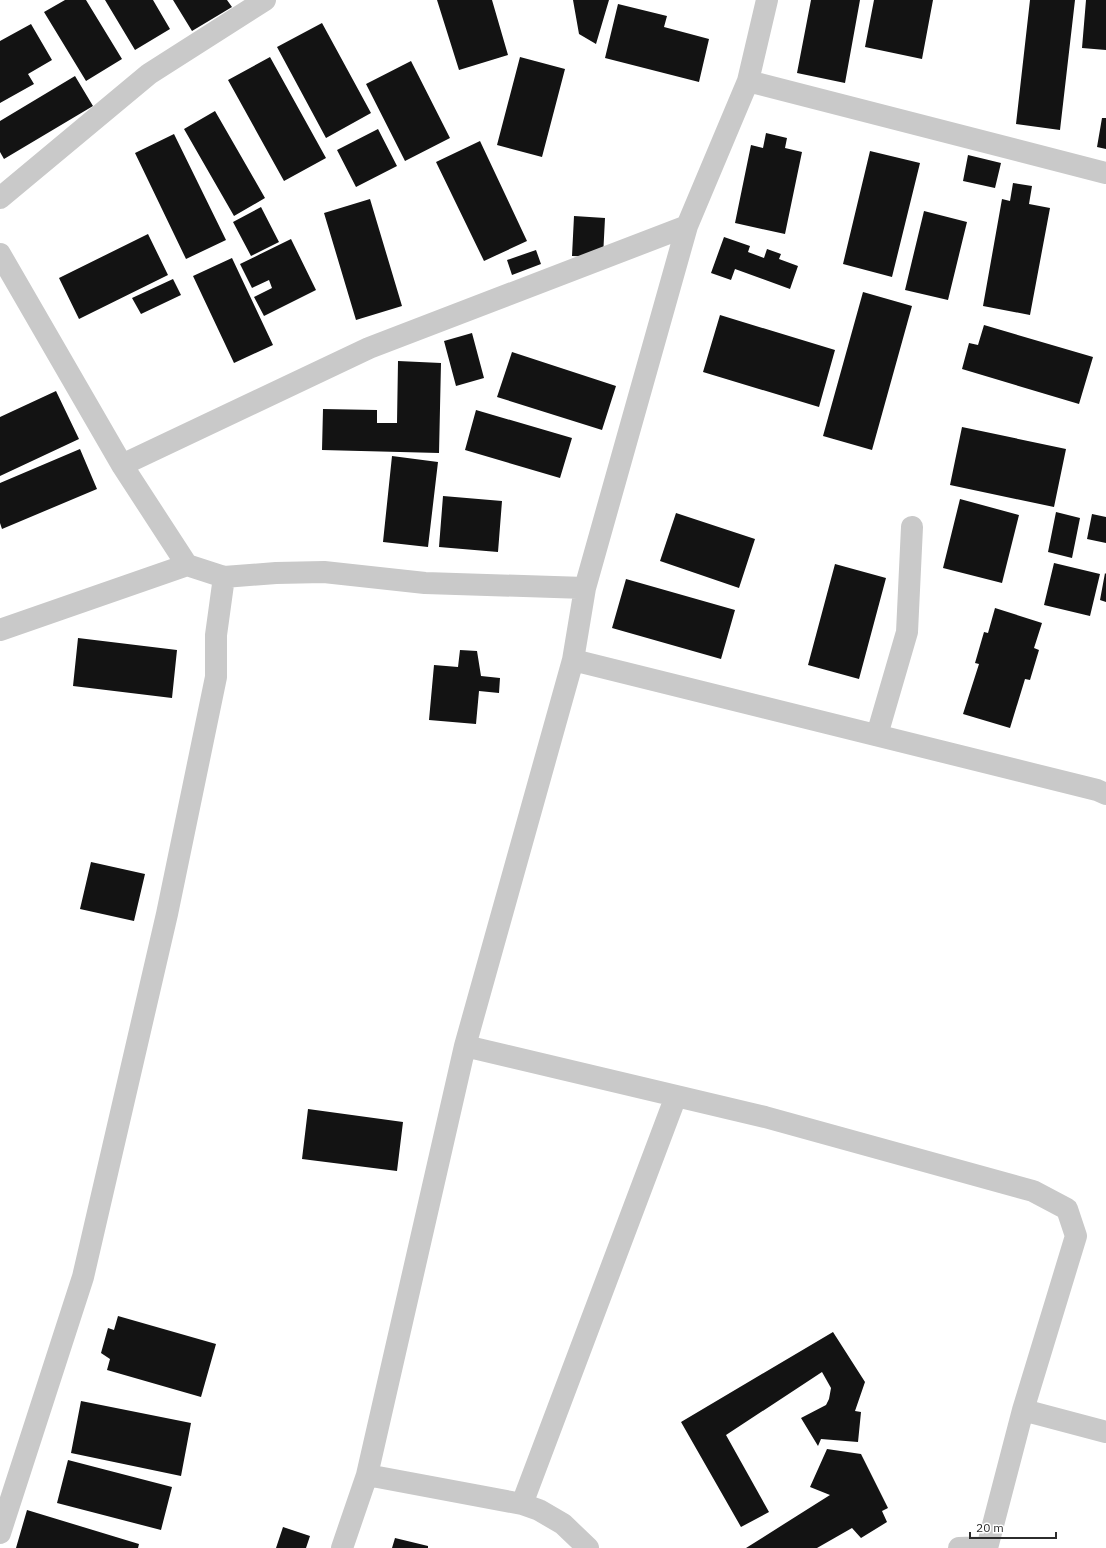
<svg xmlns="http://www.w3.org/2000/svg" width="1106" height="1548" font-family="'IBM Plex Sans',sans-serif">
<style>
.building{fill:#131313}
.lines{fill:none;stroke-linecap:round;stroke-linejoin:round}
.minor{stroke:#c9c9c9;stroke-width:22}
</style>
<rect width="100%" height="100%" fill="#fff"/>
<path class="building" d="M65 0H86L122 59 86 81 44 12Z
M105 0H153L170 29 135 50Z
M173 0H227L232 7 192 31Z
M437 0H492L508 55 459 70Z
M573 0H609L596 44 579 34Z
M811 0H860L845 83 797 73Z
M874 0H933L922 59 865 47Z
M1030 0H1075L1060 130 1016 124Z
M1086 0H1106V50L1082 48Z
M618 4 667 16 664 27 709 39 699 82 605 58Z
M322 23 371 113 326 138 277 47Z
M31 24 52 60 28 74 34 84 0 103V41Z
M270 57 326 158 284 181 228 80Z
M520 57 565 69 542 157 497 145Z
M411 61 450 138 405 161 366 84Z
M75 76 93 106 4 159 0 152V121Z
M215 111 265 198 234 216 184 129Z
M1102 118H1106V149L1097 147Z
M378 129 397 166 356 187 337 150Z
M766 133 787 138 785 148 802 152 785 234 735 223 751 145 763 148Z
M174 134 226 240 186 259 135 153Z
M480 141 527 241 484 261 436 162Z
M870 151 920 163 892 277 843 264Z
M968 155 1001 163 995 188 963 181Z
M1013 183 1032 186 1029 204 1050 208 1030 315 983 306 1002 199 1010 201Z
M370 199 402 306 356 320 324 213Z
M261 207 279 242 251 256 233 222Z
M924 211 967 222 948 300 905 290Z
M574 216 605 218 603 257 572 256Z
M148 234 168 275 79 319 59 278Z
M724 237 750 246 748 252 764 258 767 249 781 254 779 259 798 266 790 289 735 269 731 280 711 273Z
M291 239 316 290 264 316 254 297 272 288 269 280 252 288 240 264Z
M536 250 541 264 512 275 507 260Z
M232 258 273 345 234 363 193 276Z
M173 279 181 295 141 314 132 298Z
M863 292 912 306 872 450 823 436Z
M720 315 835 350 819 407 703 372Z
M984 325 1093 357 1079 404 962 369 969 343 978 345Z
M472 333 484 378 456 386 444 341Z
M512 352 616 386 602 430 497 397Z
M398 361 441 363 439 453 322 450 323 409 377 410V423H397Z
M56 391 79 439 0 476V417Z
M476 410 572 438 560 478 465 450Z
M962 427 1066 449 1054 507 950 485Z
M80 449 97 489 2 529 0 523V483Z
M392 456 438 462 428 547 383 542Z
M443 496 502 501 498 552 439 547Z
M960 499 1019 515 1002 583 943 568Z
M1056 512 1080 518 1072 558 1048 552Z
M676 513 755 539 739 588 660 561Z
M1092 514 1106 517V543L1087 539Z
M1054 563 1100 574 1090 616 1044 605Z
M835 564 886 578 859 679 808 665Z
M1105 573 1106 574V602L1100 600Z
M626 579 735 610 721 659 612 628Z
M995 608 1042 623 1034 648 1039 650 1030 680 1025 679 1010 728 963 714 979 664 975 663 984 632 988 633Z
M78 638 177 650 172 698 73 686Z
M460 650 477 651 481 676 500 678 499 693 479 691 476 724 429 720 434 665 458 667Z
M91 862 145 874 134 921 80 909Z
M308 1109 403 1122 397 1171 302 1159Z
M118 1316 216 1344 201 1397 107 1370 110 1359 101 1353 108 1328 114 1330Z
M833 1332 865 1382 855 1411 861 1412 858 1442 821 1439 818 1446 801 1418 826 1405 829 1399 831 1388 822 1372 726 1435 769 1512 741 1527 681 1422Z
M81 1401 191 1423 181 1476 71 1453Z
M827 1449 861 1454 888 1508 882 1511 887 1522 861 1538 852 1528 817 1548H746L830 1495 810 1487Z
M68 1460 172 1487 161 1530 57 1503Z
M27 1510 139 1544 138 1548H16Z
M283 1527 310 1536 306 1548H276Z
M395 1538 428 1546V1548H392Z"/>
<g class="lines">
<path class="minor" d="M748 81 1106 173
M0 198 149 74 265 0
M0 254 122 465 187 565 224 577 216 635V677L167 914 83 1277 0 1533
M122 465 369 348 687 226
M224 577 276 573 324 572 425 583 585 588
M0 630 187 565
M573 660 1097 790 1106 794
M877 735 907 632 912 527
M465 1046 765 1117 1033 1191 1067 1209 1076 1236 1023 1410 987 1548
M1023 1410 1106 1432
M367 1475 522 1504 539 1510 563 1524 588 1548
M522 1504 676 1096
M342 1548 367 1475 465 1046 573 660 585 588 687 226 748 81 767 0
M959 1548 987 1547"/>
</g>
<path d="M970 1532v6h86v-6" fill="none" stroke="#2c2c2c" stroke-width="2"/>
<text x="976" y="1532" font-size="12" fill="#2c2c2c" stroke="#ffffff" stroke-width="3" paint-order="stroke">20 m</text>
</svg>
